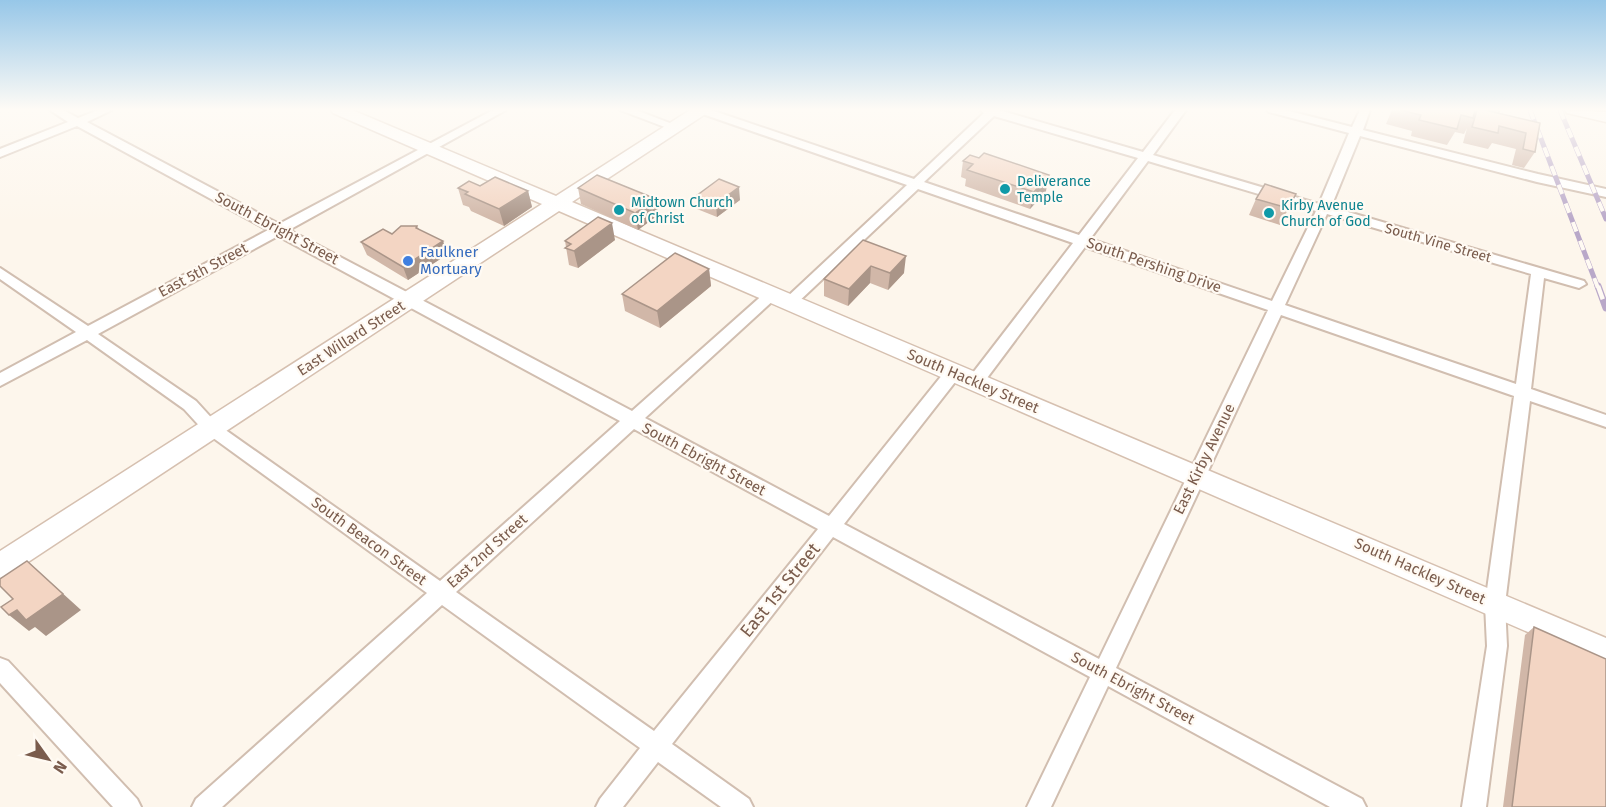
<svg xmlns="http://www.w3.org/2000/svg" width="1606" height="807" font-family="'Fira Sans',sans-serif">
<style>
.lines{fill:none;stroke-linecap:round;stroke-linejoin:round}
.street-casing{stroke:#d1beb0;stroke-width:4}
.secondary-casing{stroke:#d6c0b0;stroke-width:3}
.street{fill:#fff;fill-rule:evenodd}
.secondary{fill:#fff;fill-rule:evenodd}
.rail-far1-casing{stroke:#b9a8c9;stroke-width:5}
.rail-casing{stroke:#b9a8c9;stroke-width:7}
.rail-far1{stroke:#fffaf3;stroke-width:4;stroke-dasharray:10;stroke-linecap:butt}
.rail{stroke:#fffaf3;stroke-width:4.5;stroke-dasharray:14;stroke-linecap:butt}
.wall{fill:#d1b7a8}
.shaded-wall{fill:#aa9588}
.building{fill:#f3d5c3;stroke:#aa9588;stroke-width:1.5}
.culture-dot{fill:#0f9aa8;stroke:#fffaf3;stroke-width:2}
.shop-dot{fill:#3f7fe0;stroke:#fffaf3;stroke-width:2}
.labels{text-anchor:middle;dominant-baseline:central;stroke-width:4.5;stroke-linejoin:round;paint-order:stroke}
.far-culture-label{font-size:14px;fill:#0d838f;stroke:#fffaf3;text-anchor:start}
.far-street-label{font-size:14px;fill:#7a5c4d;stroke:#fffaf3}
.street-label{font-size:15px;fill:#7a5c4d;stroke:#fffaf3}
.shop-label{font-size:15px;fill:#366cbe;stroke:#fffaf3;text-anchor:start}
.near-street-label{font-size:18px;fill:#7a5c4d;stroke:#fffaf3}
</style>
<rect width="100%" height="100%" fill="#fdf6ec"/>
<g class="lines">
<g class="street-casing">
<path id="street" d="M50 110H63L78 118 98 110H112L87 122 279 224 493 110H506L289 230 632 411 766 292H776L778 295 776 298 645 418 829 516 947 369H959L961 373 959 377 844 524 1099 659 1268 310 1085 247 981 386H969L967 382 969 378 1073 243 918 189 795 305H785L783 302 785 299 907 185 697 112 696 110H711L914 179 984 113 981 110H999L1143 152 1175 110H1186L1153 155 1319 204 1349 133 1269 112 1267 110H1285L1352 127 1360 110H1370L1363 130 1538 174 1606 189V197L1537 182 1360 136 1331 207 1584 281 1586 284 1579 288 1544 278 1531 389 1606 415V427L1530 401 1505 604 1507 646 1486 807H1462L1487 646 1485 604 1514 396 1281 315 1116 668 1362 799 1366 807H1330L1108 686 1051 807H1027L1090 677 833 537 672 744 749 799 753 807H721L658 762 623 807H596L600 799 640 748 442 605 222 807H192L196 799 427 593 205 432 184 409 87 340 0 386V373L76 332 0 279V268L88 326 268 230 77 126 0 157V149L68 122ZM994 116 1138 158 1079 235 924 182ZM1148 161 1316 211 1272 301 1090 239ZM1327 214 1531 274 1516 384 1285 305ZM278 236 620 421 440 581 217 424 196 401 98 334ZM634 429 818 529 654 731 456 592Z
M620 110H636L680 127 674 130 670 129Z
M0 658 8 661 137 799 141 807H113L0 683Z"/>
</g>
<g class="secondary-casing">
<path id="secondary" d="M331 110H352L556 196 690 110H709L707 113 572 202 1606 638V666L559 211 10 574 0 578V551L542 204 333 113Z
M1565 110 1606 112V122L1567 113Z"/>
</g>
<use href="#street" class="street"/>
<use href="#secondary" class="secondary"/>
<g class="rail-far1-casing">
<path id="rail-far1" d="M1530 110 1598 288
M1560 110 1606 219"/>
</g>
<g class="rail-casing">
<path id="rail" d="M1598 286 1606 308"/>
</g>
<use href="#rail-far1" class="rail-far1"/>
<use href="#rail" class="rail"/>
</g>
<path class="wall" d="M1392 110H1499V113L1540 123 1535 152 1524 168 1512 165 1516 149 1492 143 1488 149 1463 143 1467 128 1464 134 1455 132 1447 145 1411 136 1412 131 1386 124Z
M979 158 1046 191 1030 209 965 186 966 179 961 177 963 161Z
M480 186 528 191 532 207 504 226 471 211 469 207 463 205 458 188Z
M578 188 656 199 658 215 638 230 581 204Z
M1296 194 1280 225 1249 215 1256 199Z
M696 196 740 200 717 217 697 209Z
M417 226 419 229 448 254 408 280 367 255 361 242Z
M615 240 578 268 569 265 565 241Z
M863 240 904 273 888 290 870 283 848 306 824 296V279Z
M709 269 711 286 660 328 625 311 622 294Z
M1534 627 1606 807H1503L1525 635Z"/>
<path class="shaded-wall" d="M1049 175 1046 191 1030 209 1034 192Z
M739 187 740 200 717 217 716 204Z
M528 191 532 207 504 226 499 209Z
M656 199 658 215 638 230 635 213Z
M612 223 615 240 578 268 574 251Z
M443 241 448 254 408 280 403 267Z
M906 256 904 273 888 290 890 273Z
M871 266 870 283 848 306 849 289Z
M709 269 711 286 660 328 657 311Z
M27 561 81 610 46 636 35 627 29 631 9 615Z"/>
<path class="building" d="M1400 110H1475L1473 118 1461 115 1457 129 1419 120 1421 115Z
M1477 110H1485L1540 123 1535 152 1523 149 1526 133 1499 126 1498 133 1472 127Z
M1485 110H1499V113Z
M984 153 1049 175 1034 192 967 170 973 164 963 161 970 155 979 158Z
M597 175 656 199 635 213 578 188Z
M495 177 528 191 499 209 465 194 468 192 458 188 469 181 480 186Z
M719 179 739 187 716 204 696 196Z
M1265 184 1296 194 1288 208 1256 199Z
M598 217 612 223 574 251 565 248 571 244 565 241Z
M401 226H417L416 228 443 241 403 267 361 242 383 229 392 234Z
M863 240 906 256 890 273 871 266 849 289 824 279Z
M675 253 709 269 657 311 622 294Z
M27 561 63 594 26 620 17 610 9 615 1 607 13 599 0 586V579Z
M1534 627 1606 659V807H1512Z"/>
<linearGradient id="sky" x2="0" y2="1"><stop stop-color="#97c7e8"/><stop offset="0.49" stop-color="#fefbf6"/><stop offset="1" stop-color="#fefbf6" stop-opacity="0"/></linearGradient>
<rect width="1606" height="223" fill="url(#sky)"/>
<g class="culture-dot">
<circle cx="1005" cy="189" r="6"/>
<circle cx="619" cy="210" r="6"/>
<circle cx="1269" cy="213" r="6"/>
</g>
<circle class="shop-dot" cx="408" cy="261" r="6"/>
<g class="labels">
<g class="far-culture-label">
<text x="1017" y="181">Deliverance<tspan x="1017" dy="16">Temple</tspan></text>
<text x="631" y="202">Midtown Church<tspan x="631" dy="16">of Christ</tspan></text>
<text x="1281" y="205">Kirby Avenue<tspan x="1281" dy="16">Church of God</tspan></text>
</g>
<g class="far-street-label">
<text transform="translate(1438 243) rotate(16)">South Vine Street</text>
</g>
<g class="street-label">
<text transform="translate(277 228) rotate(28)">South Ebright Street</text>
<text transform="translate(1154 265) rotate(19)">South Pershing Drive</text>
<text transform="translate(203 270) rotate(-28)">East 5th Street</text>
<text transform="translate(351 338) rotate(-33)">East Willard Street</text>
<text transform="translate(973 381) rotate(23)">South Hackley Street</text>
<text transform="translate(704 459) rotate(28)">South Ebright Street</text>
<text transform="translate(1204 459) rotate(-64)">East Kirby Avenue</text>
<text transform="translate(369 541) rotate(36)">South Beacon Street</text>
<text transform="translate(487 551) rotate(-42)">East 2nd Street</text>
<text transform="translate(1420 571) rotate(24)">South Hackley Street</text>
<text transform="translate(1133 688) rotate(28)">South Ebright Street</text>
</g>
<g class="shop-label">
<text x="420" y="252">Faulkner<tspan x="420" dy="17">Mortuary</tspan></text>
</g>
<g class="near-street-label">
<text transform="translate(780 590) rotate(-51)">East 1st Street</text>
</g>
</g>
<g transform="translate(48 759) rotate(124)" stroke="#fffaf3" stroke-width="4.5" paint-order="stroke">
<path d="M0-4.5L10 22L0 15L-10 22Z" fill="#7a5c4d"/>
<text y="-9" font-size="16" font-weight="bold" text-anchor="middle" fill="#7a5c4d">N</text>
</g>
</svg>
